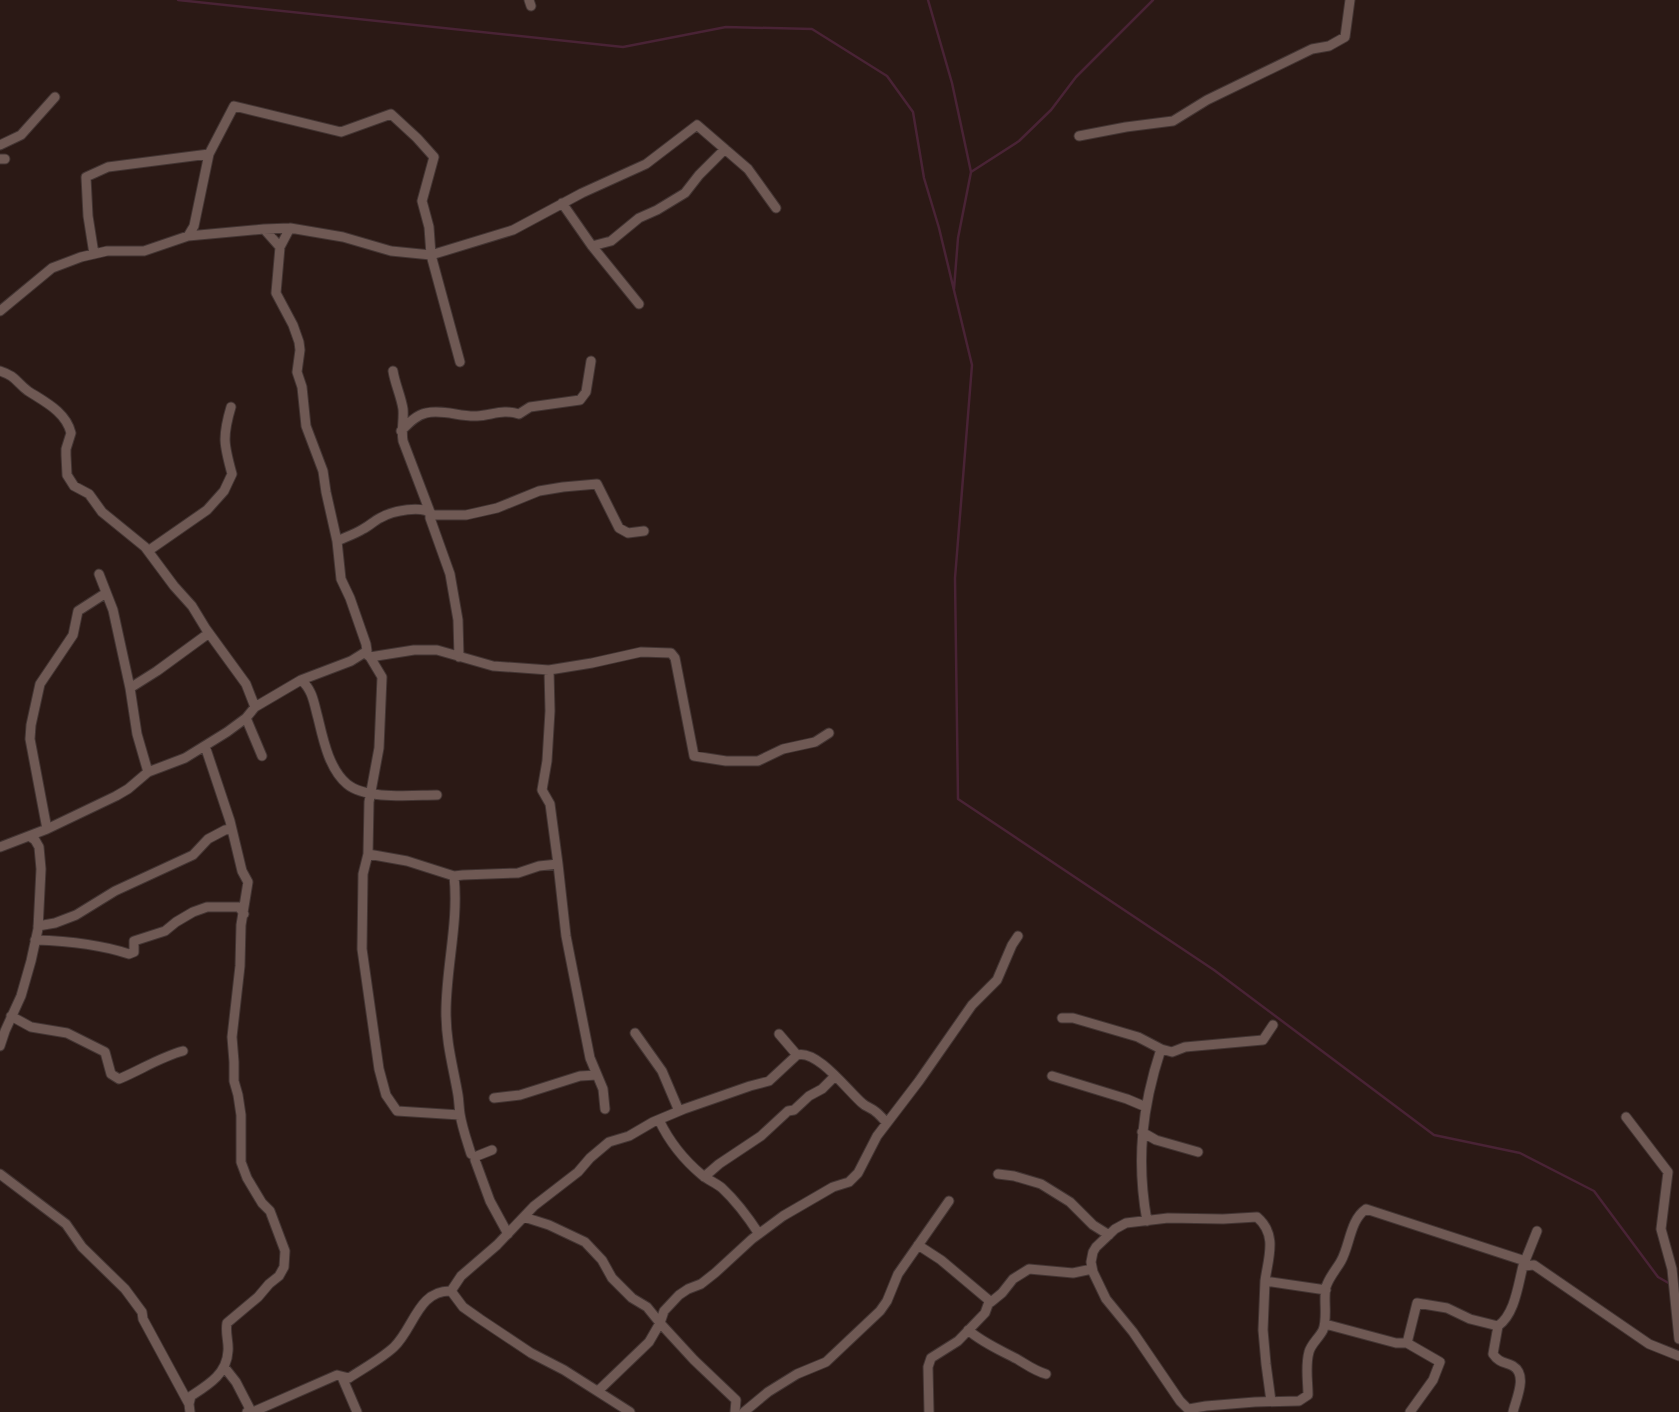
<svg xmlns="http://www.w3.org/2000/svg" width="1679" height="1412" font-family="Signika,sans-serif">
<style>
.lines{fill:none;stroke-linecap:round;stroke-linejoin:round}
.stream{stroke:#492335;stroke-width:2.5}
.street-casing{stroke:#433533;stroke-width:11}
.street{stroke:#6f5954;stroke-width:9}
</style>
<rect width="100%" height="100%" fill="#2b1915"/>
<g class="lines">
<path class="stream" d="M178 0 623 47 726 27 812 29 887 76 913 112 924 178 939 228 972 365 955 578 958 799 1214 970 1434 1135 1520 1153 1594 1191 1658 1277 1672 1285
M928 0 952 83 971 172 958 238 954 289
M971 172 1019 141 1051 110 1076 77 1153 0"/>
<g class="street-casing">
<path id="street" d="M529 0 531 6
M1079 136 1126 127 1173 121 1207 100 1312 49 1329 46 1345 37 1350 0
M0 145 21 135 55 97
M0 159H5
M562 203 592 246 639 304
M264 229 280 247
M188 236 264 229 290 228
M592 246 611 241 639 218 657 210 685 193 699 175 725 149
M94 254 88 216 86 177 108 167 209 154
M0 311 52 268 81 257 107 251H144L188 236 194 226 209 154 234 106 341 132 391 114 417 138 434 157 422 201 429 227 431 255 460 362
M0 371C16 376 16 382 28 391 45 402 66 412 71 433L66 449V455L67 475 74 486 89 494 102 512 145 547 174 586 192 606 206 629 246 684 255 707
M393 371C395 384 401 396 403 409 404 420 401 430 403 441L430 512V518L450 574 458 620 459 657
M401 431C408 424 416 415 426 413 443 409 460 417 477 416 492 415 504 409 519 414L530 407 580 400 586 392 591 361
M337 541C346 537 355 534 363 529 369 526 374 521 380 518 392 511 423 504 433 515H466L497 508 539 491 563 487 597 484 619 528 628 533 644 531
M148 551 207 510 224 491 232 474C224 445 222 437 231 407
M99 574 113 610 130 688 137 734 148 772
M365 653 370 657 414 650H437L493 666 549 670 592 663 641 652 671 653 675 658 694 756 726 761H758L783 749 815 742 829 733
M370 657 382 677 379 748 369 802 368 854 363 874 362 949 379 1069 386 1095 397 1111 460 1115
M549 670 550 711 547 761 542 790 550 804 558 864
M301 680C313 690 314 704 318 718 323 739 329 769 347 784 366 800 413 795 437 795
M130 688 157 671 209 633
M246 718 262 756
M47 829 30 739 31 725 40 684 73 635 78 611 106 593
M0 847 47 829 116 796 128 789 148 772 185 758 227 732 246 718 255 707 301 680 351 661 367 651 366 644 350 598 341 579 337 541 326 492 323 471 306 426 302 387 297 372 300 350 299 342 293 325 276 293 280 247 290 228 343 237 391 251 431 255 513 230 582 193 646 164 697 125 748 169 776 208
M368 854 407 861 454 876
M38 926 55 923 76 915 115 891 193 855 208 839 225 830 231 829
M35 940C67 941 99 944 129 954L134 952V941L165 931 176 922 193 912 207 907H239L244 914
M11 1016 31 1027 67 1033 105 1052 111 1074 119 1079C141 1070 160 1057 183 1051
M1062 1018H1073L1138 1037 1161 1049C1142 1107 1136 1160 1147 1221
M635 1033 662 1071 679 1111
M0 1046 5 1031 21 996 31 961 38 929 41 869 39 847 35 840 29 836
M1161 1049 1172 1052 1185 1047 1263 1040 1273 1025
M797 1055C817 1049 848 1091 862 1103 866 1107 872 1108 876 1112 880 1115 883 1119 887 1123
M1052 1076 1127 1099 1146 1107
M494 1098 520 1095 580 1076 597 1075
M1626 1117 1668 1172 1661 1229 1672 1269 1679 1339
M659 1120C669 1141 684 1160 702 1175 708 1180 716 1183 722 1188 737 1202 748 1217 759 1234
M1142 1132 1156 1140 1198 1152
M492 1150 477 1156 475 1160 490 1201 508 1234
M471 1154C467 1141 462 1127 460 1114 459 1108 459 1101 458 1095 453 1066 446 1043 446 1012 446 967 459 922 454 876L463 875 518 873 539 866 558 864 566 936 590 1058 603 1089 605 1109
M0 1174 66 1224 82 1247 125 1289 142 1312 143 1319 189 1404
M998 1174 1014 1176 1041 1184 1070 1202 1093 1225 1109 1235
M704 1177 719 1164 761 1136 788 1111 794 1110 809 1096 822 1089 835 1076
M524 1217 549 1225 585 1242 602 1260 612 1278 632 1298 647 1307 660 1323 649 1342 598 1391
M918 1245 941 1260 991 1302 1002 1293 1013 1279 1029 1269 1073 1273 1092 1269
M1523 1266 1537 1231
M1265 1281 1263 1330 1266 1364 1271 1401
M451 1291 461 1276 497 1245 534 1206 578 1172 590 1158 609 1142 629 1136 653 1122 684 1109 750 1086 769 1081 797 1055 779 1034
M1325 1324 1396 1343H1407L1417 1303 1447 1308 1470 1319 1498 1326C1515 1314 1518 1285 1523 1266L1534 1265 1649 1344 1679 1356
M1498 1326 1493 1354C1499 1363 1505 1362 1513 1366 1528 1375 1516 1399 1513 1412
M968 1330C983 1343 1000 1350 1017 1359 1027 1365 1035 1371 1046 1374
M1407 1343 1440 1362 1433 1380 1410 1412
M225 1368 236 1382 251 1411
M342 1377 357 1412
M1189 1409 1206 1406 1255 1402 1299 1401 1308 1395C1308 1381 1305 1366 1309 1352 1311 1344 1319 1338 1323 1330 1328 1317 1323 1300 1326 1287 1329 1277 1336 1270 1341 1261 1350 1245 1350 1220 1366 1209L1525 1261
M190 1412 189 1404 191 1396C208 1385 227 1374 228 1351 229 1342 225 1333 227 1323L258 1297 269 1284 279 1276 284 1267 285 1251 270 1211 262 1203 247 1178 241 1162V1115L238 1095 234 1081V1062L232 1037 240 966 241 925 248 882 242 871 230 821 205 746
M247 1412 255 1411 337 1375 349 1378C364 1368 381 1359 394 1347 414 1328 418 1290 451 1291L463 1307 480 1319 531 1353 564 1370 630 1412
M735 1412 736 1400 694 1360 660 1323 664 1311 679 1295 688 1289 701 1284 715 1273 752 1239 783 1216 833 1187 849 1182 858 1173 877 1136 919 1081 972 1005 997 980 1012 945 1018 936
M744 1412 768 1392 797 1374 826 1362 880 1311 887 1301 898 1274 949 1201
M929 1412 928 1367 931 1358 958 1341 985 1313 989 1302
M1191 1412 1180 1401 1133 1332 1106 1299 1093 1272 1091 1262 1093 1252 1096 1247 1115 1229 1126 1223 1168 1218 1223 1219 1257 1217C1278 1235 1268 1258 1265 1281L1326 1290"/>
</g>
<use href="#street" class="street"/>
</g>
</svg>
